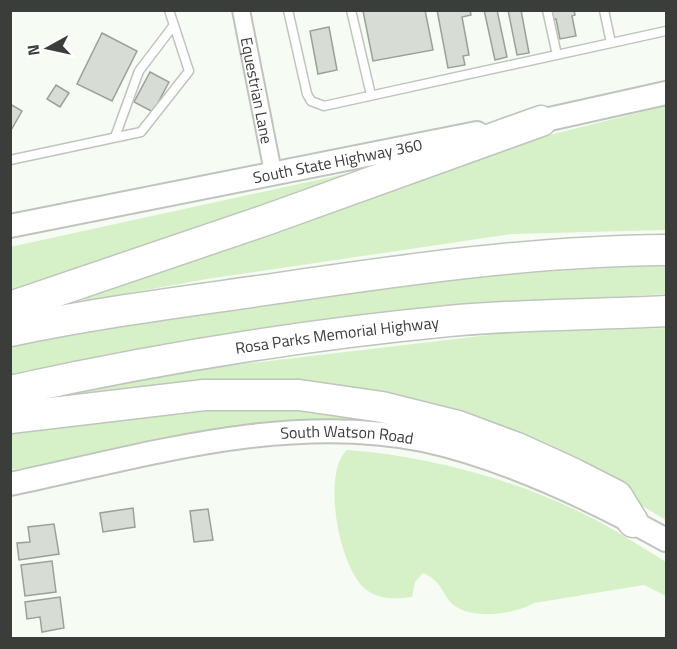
<svg xmlns="http://www.w3.org/2000/svg" width="677" height="649" font-family="'Titillium Web',sans-serif">
<style>
.green{fill:#d6f1c8}
.building{fill:#d7ddd4;stroke:#9ba198;stroke-width:1.5}
.lines{fill:none;stroke-linecap:round;stroke-linejoin:round}
.service-casing{stroke:#bfc5bc;stroke-width:11}
.minor-casing{stroke:#bfc5bc;stroke-width:20}
.secondary-casing{stroke:#bfc5bc;stroke-width:26}
.motorway-casing{stroke:#bfc5bc;stroke-width:33}
.service{stroke:#fff;stroke-width:8}
.minor{stroke:#fff;stroke-width:16}
.secondary{stroke:#fff;stroke-width:22}
.motorway{stroke:#fff;stroke-width:30}
.labels{text-anchor:middle;dominant-baseline:central;stroke-width:5;stroke-linejoin:round;paint-order:stroke}
.street-label{font-size:16px;fill:#3b3d3a;stroke:#fff}
</style>
<rect width="100%" height="100%" fill="#f6fcf3"/>
<path class="green" d="M666 106V230L512 234 207 279 85 301 83 294 473 154Z
M354 172 356 174 11 295 10 247Z
M666 266V294L502 303 11 376 10 342C228 309 446 271 666 266Z
M666 328V520L593 477 401 402 42 400 210 368 506 333Z
M268 407 314 411 409 427 199 433 11 470 10 432 174 409Z
M347 450C431 456 521 481 596 520 620 533 643 548 666 562V596L644 585 534 603C515 614 475 620 455 606 442 597 444 582 423 573L415 582 412 597C397 599 381 600 368 591 339 572 321 472 347 450Z"/>
<path class="building" d="M425 10 433 50 373 61 363 11Z
M437 10H470L471 15 462 17 469 55 463 56 465 65 448 68Z
M484 10H497L507 57 495 60Z
M508 10H521L529 53 517 55Z
M551 10H574L575 15 572 16 576 36 560 39 556 19 552 20Z
M329 27 337 70 318 74 310 31Z
M102 33 137 51 112 101 77 84Z
M150 72 169 82 153 112 134 102Z
M56 85 69 93 60 107 47 99Z
M10 104 22 111 10 132Z
M133 508 135 527 103 532 100 513Z
M208 509 213 540 194 542 190 511Z
M54 524 59 554 19 560 17 543 30 542 28 527Z
M52 561 56 592 25 596 21 565Z
M60 597 64 628 42 632 40 617 27 619 25 602Z"/>
<g class="lines">
<g class="service-casing">
<path id="service" d="M288 10 307 94 311 101 324 106 666 31
M351 10 371 95
M547 10 557 55
M604 10 611 43
M115 137 139 71 174 25
M10 160 141 132 189 71 169 10"/>
</g>
<g class="minor-casing">
<g id="minor">
<path id="s1" d="M241 10 273 172"/>
</g>
</g>
<g class="secondary-casing">
<g id="secondary">
<path d="M527 124 666 93"/>
<path id="s2" d="M10 226 477 133"/>
<path id="s3" d="M10 484C144 456 286 412 423 440 502 457 595 501 666 540"/>
</g>
</g>
<g class="motorway-casing">
<g id="motorway">
<path d="M10 307 266 220 541 121"/>
<path d="M10 331C99 312 189 301 279 288 408 269 536 251 666 250"/>
<path id="s4" d="M10 391C155 359 301 335 449 321 521 314 594 315 666 311"/>
<path d="M10 418 204 395H299L382 407 458 426 517 448 574 474 617 496 633 522"/>
</g>
</g>
<use href="#service" class="service"/>
<use href="#minor" class="minor"/>
<use href="#secondary" class="secondary"/>
<use href="#motorway" class="motorway"/>
</g>
<g class="labels">
<g class="street-label">
<text stroke="none"><textPath href="#s1" startOffset="82">Equestrian Lane</textPath></text>
<text stroke="none"><textPath href="#s2" startOffset="334">South State Highway 360</textPath></text>
<text stroke="none"><textPath href="#s4" startOffset="332">Rosa Parks Memorial Highway</textPath></text>
<text stroke="none"><textPath href="#s3" startOffset="342">South Watson Road</textPath></text>
</g>
</g>
<rect width="677" height="649" fill="none" stroke="#3b3d3a" stroke-width="24"/>
<g transform="translate(48 48) rotate(262)" stroke="#ffffff" stroke-width="4.5" paint-order="stroke">
<path d="M0-4.5L10 22L0 15L-10 22Z" fill="#3b3d3a"/>
<text y="-9" font-size="16" font-weight="bold" text-anchor="middle" fill="#3b3d3a">N</text>
</g>
</svg>
